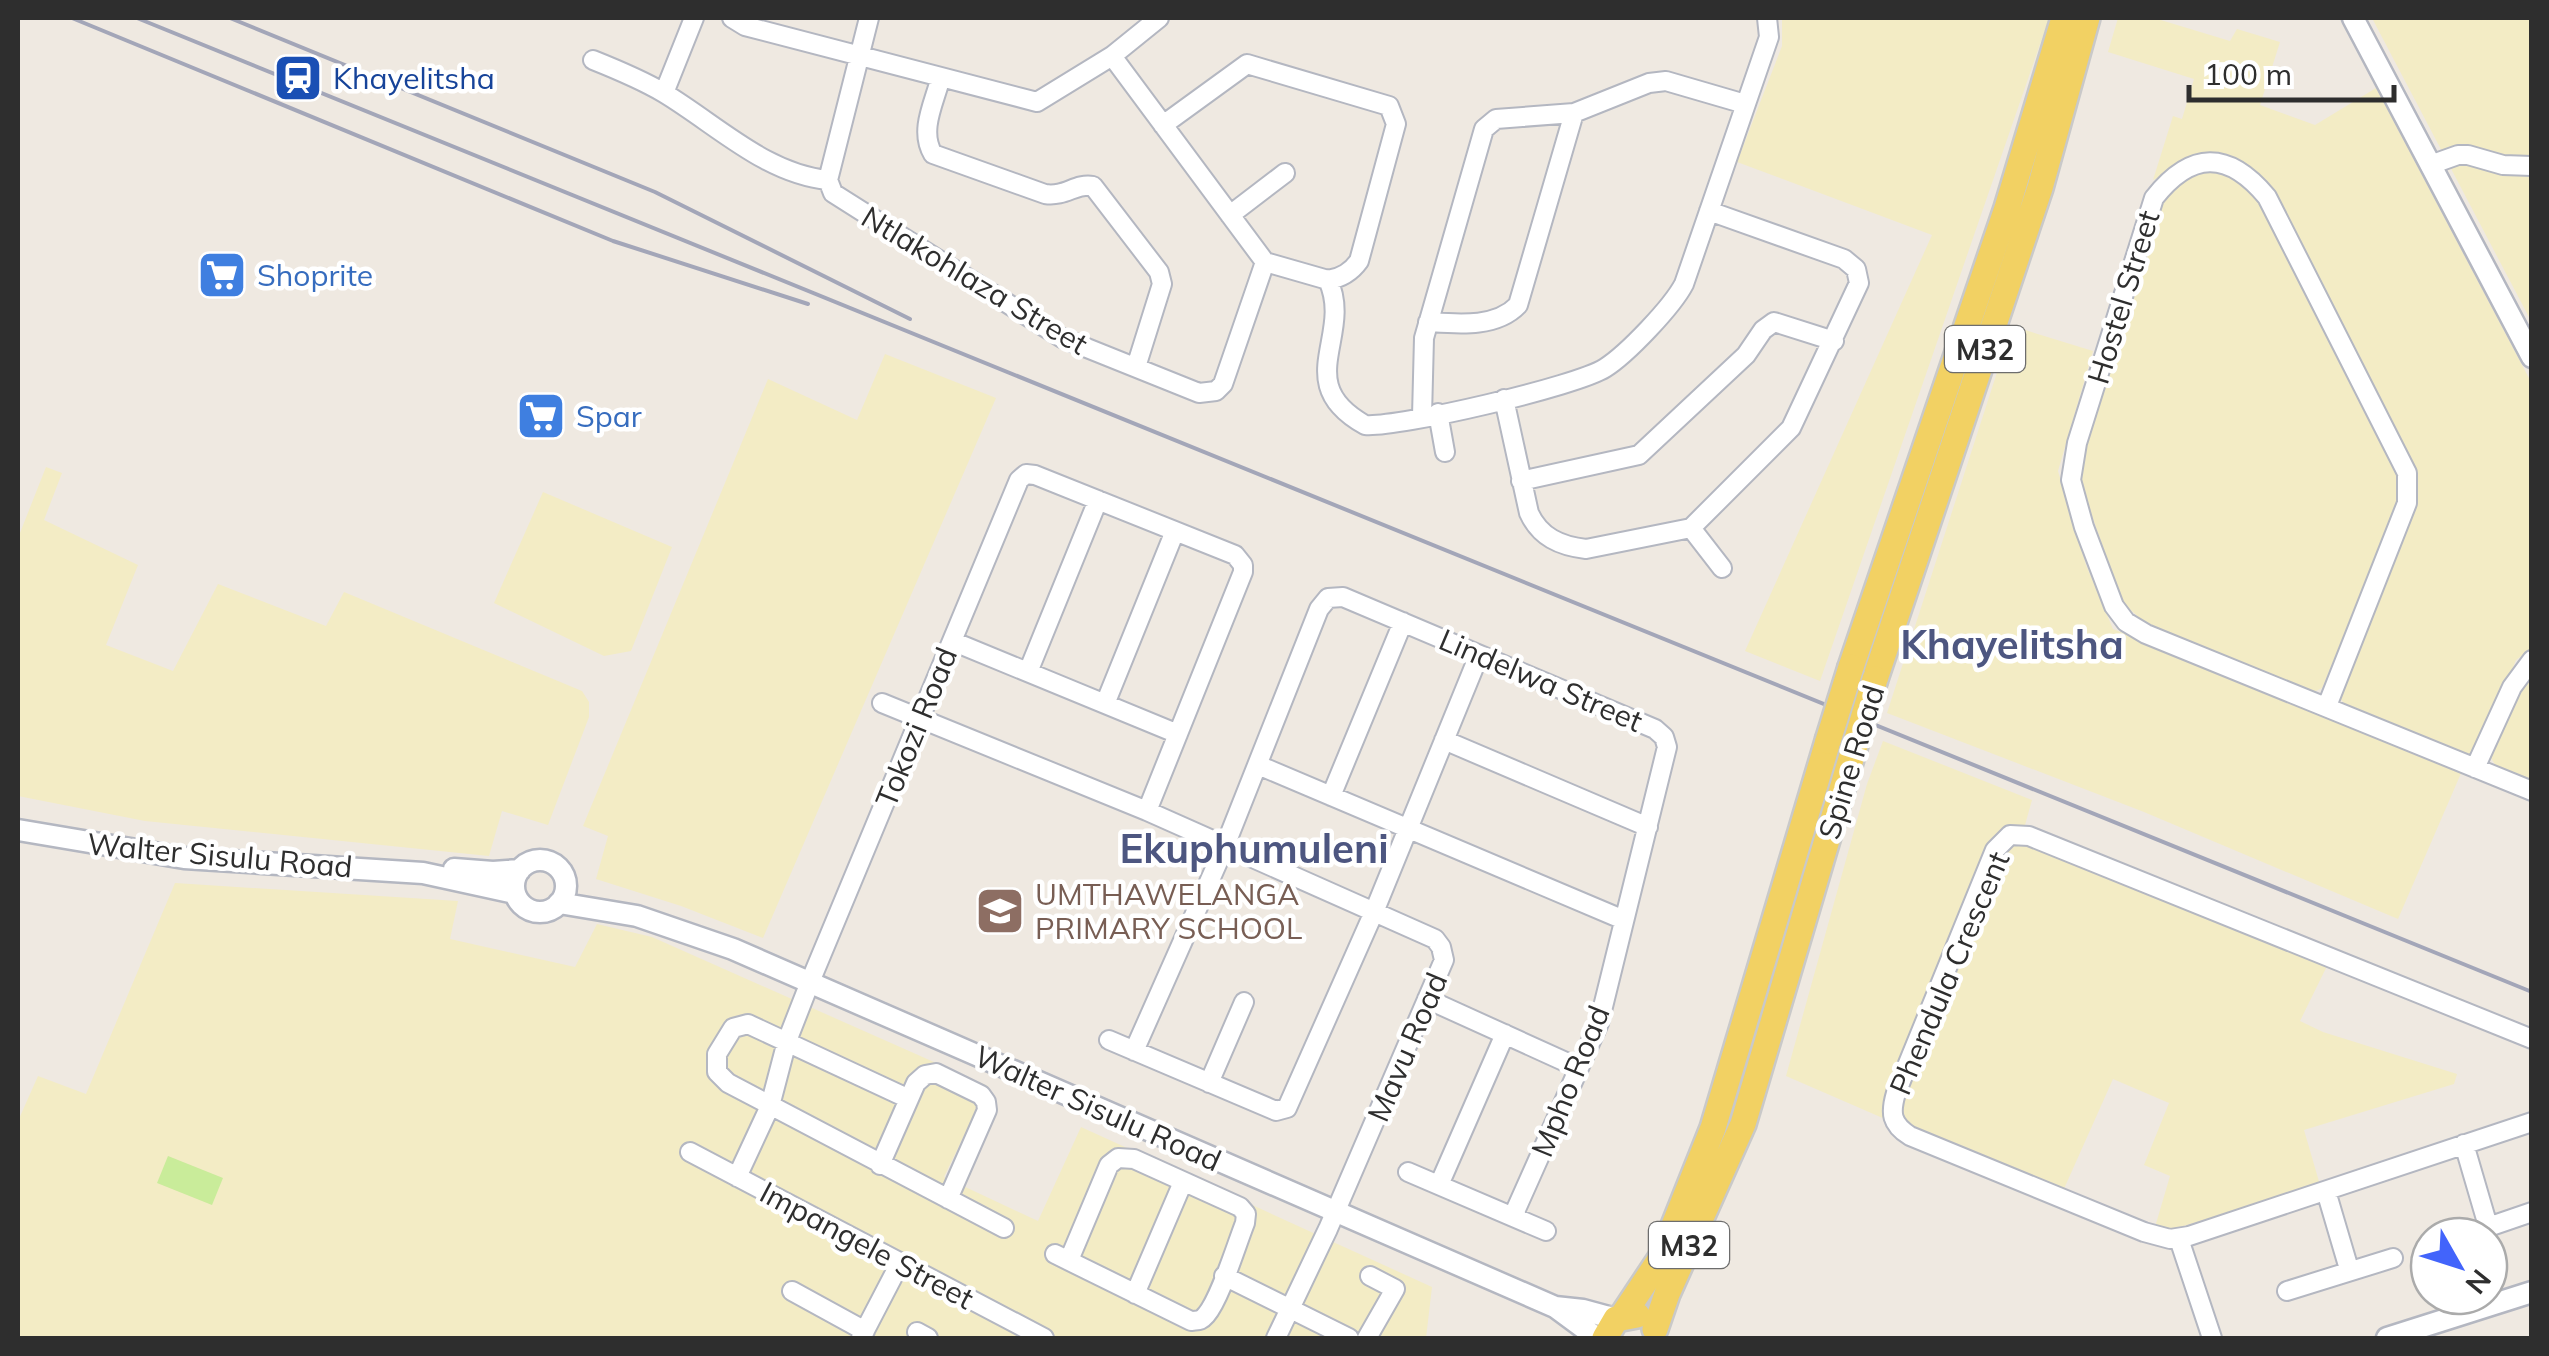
<svg xmlns="http://www.w3.org/2000/svg" width="2549" height="1356" font-family="Mulish,sans-serif">
<style>
.sand{fill:#f3ecc5}
.pitch{fill:#c9ec9a}
.lines{fill:none;stroke-linecap:round;stroke-linejoin:round}
.minor-casing{stroke:#b4b7c1;stroke-width:22}
.tertiary-casing{stroke:#b4b7c1;stroke-width:25}
.primary-casing{stroke:#c9c9c9;stroke-width:30}
.minor{stroke:#fff;stroke-width:18}
.tertiary{stroke:#fff;stroke-width:20}
.primary{stroke:#f2d163;stroke-width:25}
.rail{stroke:#a3a6b8;stroke-width:4}
.primary-bridge-casing{stroke:#c9c9c9;stroke-width:30;stroke-linecap:butt}
.primary-bridge{stroke:#f2d163;stroke-width:25}
.labels{text-anchor:middle;dominant-baseline:central;stroke-width:9;stroke-linejoin:round;paint-order:stroke}
.shield{fill:#fff;stroke:#6d6d6d;stroke-width:2.5}
.shield-label{font-size:28px;font-weight:bold;fill:#2e2e2e}
.transit-label{font-size:30px;fill:#164399;stroke:#fff;text-anchor:start}
.shop-label{font-size:30px;fill:#366cbe;stroke:#fff;text-anchor:start}
.street-label{font-size:30px;fill:#2e2e2e;stroke:#fff}
.education-label{font-size:30px;fill:#785e54;stroke:#fff;text-anchor:start}
.district-label{font-size:40px;font-weight:bold;fill:#4d5680;stroke:#fff}
</style>
<rect width="100%" height="100%" fill="#efe9e1"/>
<path class="sand" d="M1782 18H2049L1820 681 1745 651 1932 235 1737 162 1782 46Z
M2118 18H2154L2230 41 2237 29 2280 42 2260 105 2315 125 2376 88 2531 382V649L2516 660 2481 747 2474 755 2464 757 2348 708 2339 697 2411 514 2417 492 2416 469 2273 191C2249 163 2217 143 2180 161 2170 166 2164 176 2153 180L2173 116 2182 119 2194 79 2108 52Z
M2372 18H2531V321Z
M2209 170C2236 175 2246 184 2261 205L2397 468 2400 501 2322 688 2312 693 2144 622 2123 603 2080 482 2081 459 2157 205 2184 177Z
M2012 326 2093 351 2058 471 2086 565 2113 629 2462 771 2398 919 2144 812 1887 713Z
M885 354 996 398 763 938 681 906 596 879 608 836 583 826 768 379 857 420Z
M46 467 62 473 44 520 138 565 106 645 173 671 218 584 326 626 344 592 582 691 589 702V717L548 825 502 811 489 856 145 821 18 796V538Z
M543 492 672 547 631 651 604 656 494 603Z
M2531 666V784L2499 771 2491 758 2525 674Z
M1883 741 2032 800 2025 825 2009 827 1985 852 1885 1101V1119L1786 1076 1867 784Z
M2021 841 2328 964 2300 1021 2323 1032 2457 1074 2454 1084 2304 1130 2320 1185 2167 1231 2155 1227 2170 1176 2144 1165 2169 1103 2113 1079 2063 1191 1916 1131C1899 1119 1900 1110 1903 1090L1997 860 2011 843Z
M175 883 458 901 450 939 575 967 597 924 652 937 988 1086 944 1177 1038 1221 1081 1127 1432 1287 1426 1338H18V1121L38 1076 86 1094Z"/>
<path class="pitch" d="M168 1156 223 1178 212 1205 157 1183Z"/>
<g class="lines">
<g class="minor-casing">
<path id="minor" d="M732 18 745 26 1037 102 1112 56 1159 18
M869 18 828 180 833 193 1062 338 1199 393 1216 391 1223 384 1265 262
M1112 56 1265 262 1328 280C1342 278 1351 272 1359 261L1396 124 1389 106 1247 64 1163 125
M593 60C618 70 642 80 664 93 717 125 766 174 828 180
M940 80C934 103 919 131 933 154L1045 194C1066 197 1075 183 1093 186L1159 272 1162 284 1136 367
M664 93 694 18
M2430 165 2458 155H2468L2503 165 2532 166
M1230 215 1285 173
M1328 280C1354 336 1290 383 1365 425 1398 428 1577 386 1605 368 1627 354 1672 307 1684 284L1769 37 1767 18
M1428 322C1458 324 1496 328 1518 305L1574 113
M1504 399 1529 513C1540 537 1560 546 1586 549L1691 528 1791 428 1859 283 1856 269 1844 259 1709 211
M1438 413 1445 452
M1422 416 1424 338 1484 129 1496 119 1574 113 1649 83 1666 81 1745 104
M1521 481 1639 455 1746 355 1763 330 1774 322 1834 341
M1691 528 1722 568
M952 641 1178 734
M1028 672 1098 500
M882 703 1147 811 1435 939 1441 947 1444 960 1328 1229 1276 1338
M1105 704 1175 531
M2327 706 2407 503V473L2267 197C2228 150 2191 151 2154 198L2077 443 2071 480 2084 527 2114 606 2126 622 2146 634 2532 791
M1444 740 1648 827
M1258 765 1624 920
M2475 768 2512 687 2532 660
M1331 796 1403 622
M1427 999 1579 1068
M2532 1039 2029 836 2010 835 1995 850 1896 1093C1890 1113 1891 1124 1910 1136L2144 1232 2170 1239 2189 1236 2532 1122
M1109 1040 1276 1111 1287 1108 1374 912 1479 655
M1134 1051 1225 846 1319 609 1328 598 1343 597 1655 729 1664 737 1667 747 1599 1023 1513 1216
M1209 1083 1244 1002
M909 1099 748 1024 733 1028 717 1054V1072L728 1083 1004 1228
M2464 1144 2488 1226
M690 1152 1044 1338
M880 1165 916 1083 925 1075 936 1073 981 1095 986 1102 987 1110 948 1199
M1408 1172 1546 1231
M737 1177 770 1106 787 1041 810 982 1019 480 1026 474 1035 475 1235 555 1243 565V572L1147 811
M1439 1185 1505 1034
M2326 1191 2349 1269
M2462 1236 2532 1212
M2179 1239 2212 1338
M1055 1254 1191 1321C1198 1320 1200 1322 1206 1315 1220 1299 1236 1246 1245 1223L1246 1214 1240 1207 1134 1159 1118 1158 1109 1165 1069 1260
M1224 1276 1349 1338
M792 1291 865 1331
M2287 1291 2393 1258
M1135 1294 1183 1182
M917 1332 928 1338
M861 1338 900 1263
M1367 1338 1395 1289 1370 1276"/>
</g>
<g class="tertiary-casing">
<path id="tertiary" d="M2353 18 2532 357
M18 830 184 858 423 873 515 893
M514 886a26 26 0 1 1 52 0a26 26 0 1 1-52 0Z
M454 869 493 872 520 870
M559 903 637 916 733 949 1555 1307 1583 1310 1616 1319
M1555 1307 1597 1338
M2387 1338 2532 1292"/>
</g>
<g class="primary-casing">
<path id="primary" d="M1851 667 2007 208 2064 18
M1875 679 2040 188 2087 18
M1623 1315 1661 1258 1713 1128 1828 741
M1655 1329 1667 1294 1743 1124 1853 752
M1605 1338 1616 1319 1637 1315"/>
</g>
<use href="#minor" class="minor"/>
<use href="#tertiary" class="tertiary"/>
<use href="#primary" class="primary"/>
<path class="rail" d="M72 18 613 241 808 304
M137 18 2532 992
M230 18 655 192 910 319"/>
<g class="primary-bridge-casing">
<path id="primary-bridge" d="M1828 741 1851 667
M1853 752 1875 679"/>
</g>
<use href="#primary-bridge" class="primary-bridge"/>
</g>
<defs>
<g id="station-square" transform="scale(2.5)"><rect x="-9" y="-9" width="18" height="18" rx="4" fill="#1a4fb4" stroke="#fff"/><path d="M-3-6H3Q5-6 5-4V2Q5 4 3 4L4.5 6H3L1.5 4h-3L-3 6H-4.5L-3 4Q-5 4-5 2V-4Q-5-6-3-6ZM-3.5-4v3h7v-3ZM-3.5 1v1.5H-2V1ZM2 1v1.5H3.5V1Z" fill="#fff"/></g>
<g id="supermarket-square" transform="scale(2.5)"><rect x="-9" y="-9" width="18" height="18" rx="4" fill="#3f7fe0" stroke="#fff"/><path d="M-6-5.5h2.5l.6 2H6L4.5 2H-2.5L-4.4-4H-6ZM-1.5 3.2a1.3 1.3 0 1 0 .1 0ZM3 3.2a1.3 1.3 0 1 0 .1 0Z" fill="#fff"/></g>
<g id="school-square" transform="scale(2.5)"><rect x="-9" y="-9" width="18" height="18" rx="4" fill="#8d6e63" stroke="#fff"/><path d="M0-5L7-2L0 1L-7-2ZM-4 1L0 2.5L4 1V4Q0 6-4 4Z" fill="#fff"/></g>
</defs>
<g fill-rule="evenodd">
<use href="#station-square" x="298" y="78"/>
<use href="#supermarket-square" x="222" y="275"/>
<use href="#supermarket-square" x="541" y="416"/>
<use href="#school-square" x="1000" y="911"/>
</g>
<g class="labels">
<g class="shield">
<rect x="1945" y="326" width="80" height="46" rx="8"/>
<rect x="1649" y="1222" width="80" height="46" rx="8"/>
</g>
<g class="shield-label">
<text x="1985" y="349">M32</text>
<text x="1689" y="1245">M32</text>
</g>
<g class="transit-label">
<text x="333" y="78">Khayelitsha</text>
</g>
<g class="shop-label">
<text x="257" y="275">Shoprite</text>
<text x="576" y="416">Spar</text>
</g>
<g class="street-label">
<text transform="translate(975 280) rotate(31)">Ntlakohlaza Street</text>
<text transform="translate(2123 297) rotate(-73)">Hostel Street</text>
<text transform="translate(1541 680) rotate(23)">Lindelwa Street</text>
<text transform="translate(916 727) rotate(-68)">Tokozi Road</text>
<text transform="translate(1851 762) rotate(-73)">Spine Road</text>
<text transform="translate(220 855) rotate(5)">Walter Sisulu Road</text>
<text transform="translate(1949 973) rotate(-67)">Phendula Crescent</text>
<text transform="translate(1407 1047) rotate(-67)">Mavu Road</text>
<text transform="translate(1570 1081) rotate(-68)">Mpho Road</text>
<text transform="translate(1098 1108) rotate(24)">Walter Sisulu Road</text>
<text transform="translate(867 1245) rotate(28)">Impangele Street</text>
</g>
<g class="education-label">
<text x="1035" y="894">UMTHAWELANGA<tspan x="1035" dy="34">PRIMARY SCHOOL</tspan></text>
</g>
<g class="district-label">
<text x="2012" y="644">Khayelitsha</text>
<text x="1254" y="848">Ekuphumuleni</text>
</g>
</g>
<rect width="2549" height="1356" fill="none" stroke="#2e2e2e" stroke-width="40"/>
<g transform="translate(2459 1266) rotate(129)"><circle r="48" fill="#ffffff" stroke="#ababab" stroke-width="2.5"/>
<path d="M0-8L18 38L0 25L-18 38Z" fill="#4264fb"/>
<text y="-15" font-size="28" font-weight="bold" text-anchor="middle" fill="#2e2e2e">N</text>
</g>
<path d="M2189 85v15h205v-15" fill="none" stroke="#2e2e2e" stroke-width="5"/>
<text x="2204" y="85" font-size="30" fill="#2e2e2e" stroke="#ffffff" stroke-width="8" paint-order="stroke">100 m</text>
</svg>
